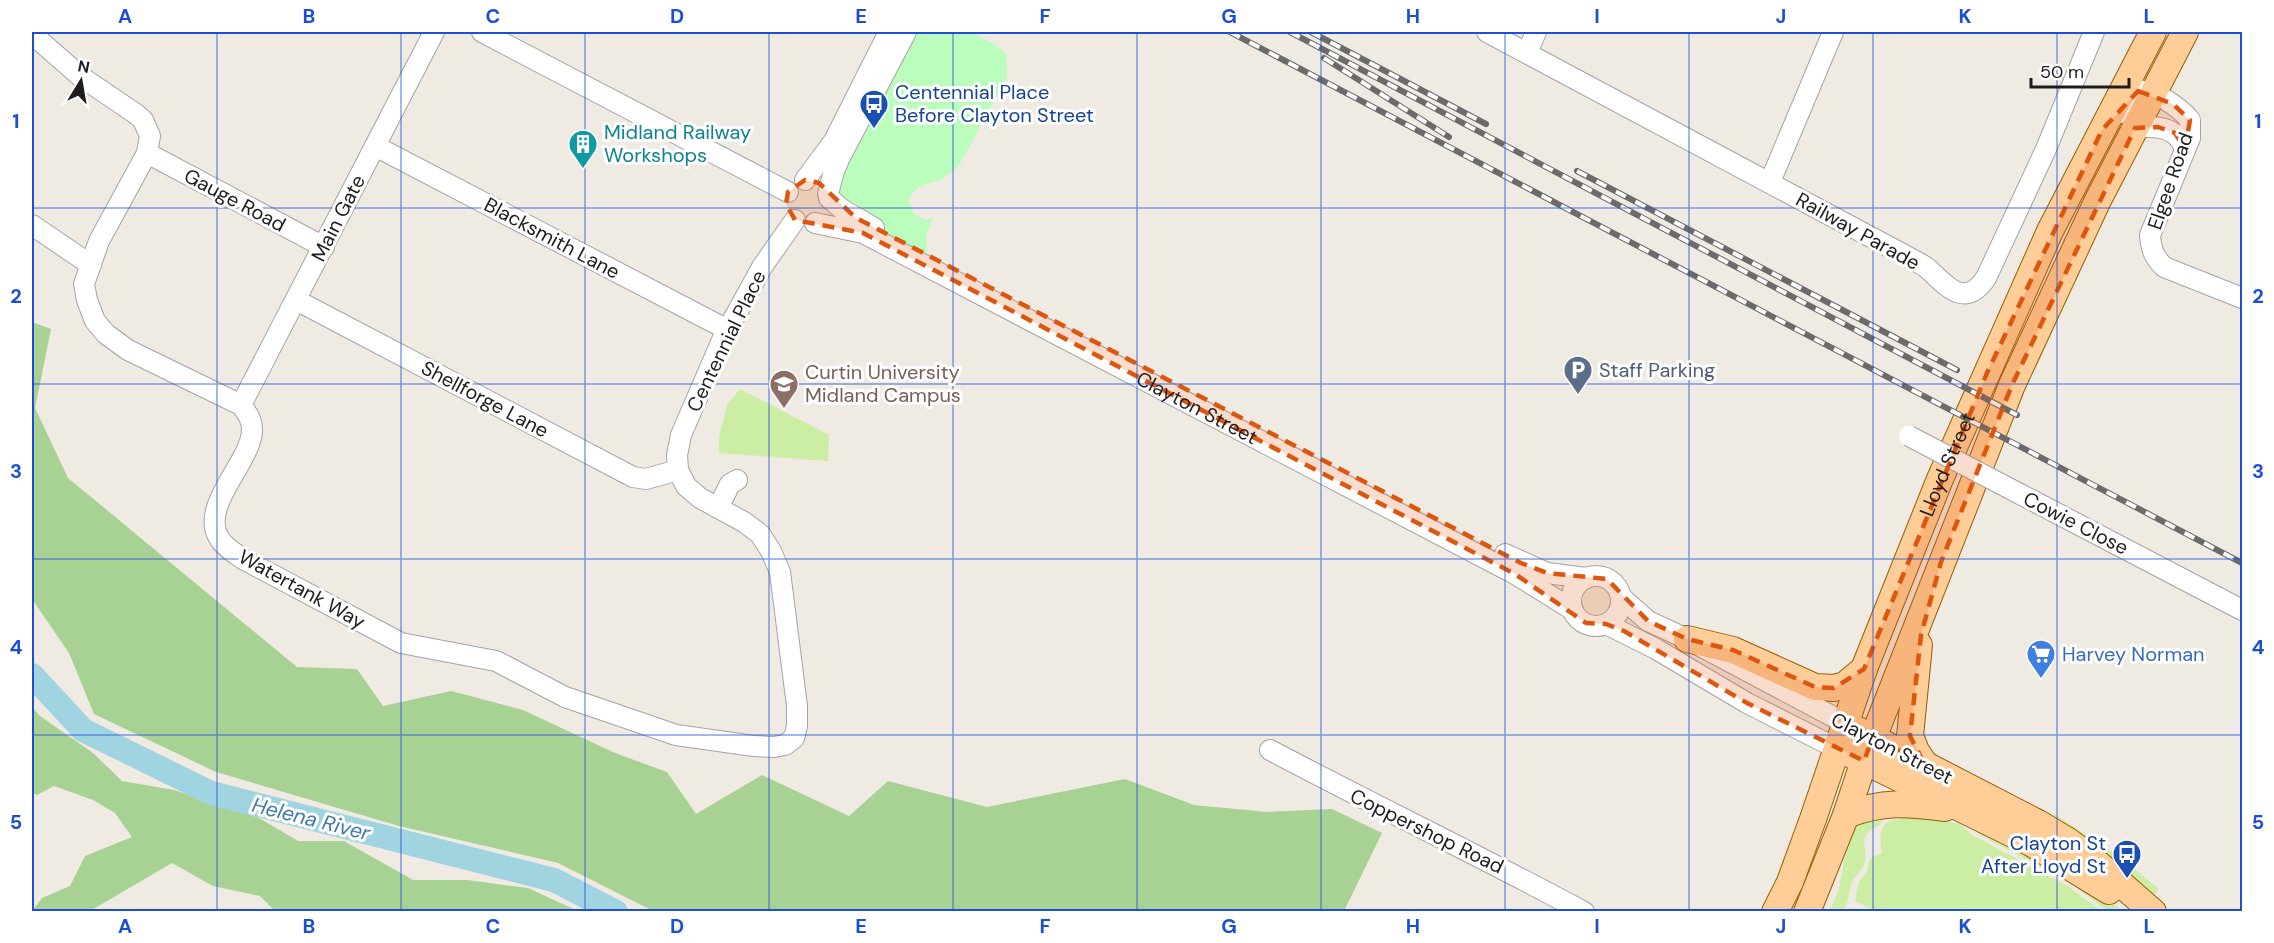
<svg xmlns="http://www.w3.org/2000/svg" width="2274" height="943" font-family="'DM Sans',sans-serif">
<style>
.grass{fill:#cbeda4}
.forest{fill:#a8d194}
.park{fill:#bbfdbd}
.lines{fill:none;stroke-linecap:round;stroke-linejoin:round}
.river{stroke:#9fd4e0;stroke-width:24}
.minor-casing{stroke:#a4a4a4;stroke-width:22}
.major-casing{stroke:#965d00;stroke-width:28}
.minor{stroke:#fff;stroke-width:20}
.major{stroke:#ffcd97;stroke-width:26}
.rail-casing{stroke:#6b6b6b;stroke-width:6}
.rail{stroke:#fff;stroke-width:4;stroke-dasharray:11;stroke-linecap:butt}
.minor-bridge-casing{stroke:#a4a4a4;stroke-width:22;stroke-linecap:butt}
.minor-bridge{stroke:#fff;stroke-width:20}
.marked{fill:#de560d;fill-opacity:0.2;stroke:#de560d;stroke-width:4.5;stroke-dasharray:12 8;stroke-linejoin:round}
.grid{fill:none;stroke:#1d4ed8;stroke-width:1.5;stroke-opacity:0.55}
.labels{text-anchor:middle;dominant-baseline:central;stroke-width:6;stroke-linejoin:round;paint-order:stroke}
.transit-label{font-size:20px;fill:#164399;stroke:#fff;text-anchor:start}
.culture-label{font-size:20px;fill:#0d838f;stroke:#fff;text-anchor:start}
.street-label{font-size:20px;fill:#1d1d1d;stroke:#fff}
.service-label{font-size:20px;fill:#4e5e75;stroke:#fff;text-anchor:start}
.education-label{font-size:20px;fill:#785e54;stroke:#fff;text-anchor:start}
.shop-label{font-size:20px;fill:#366cbe;stroke:#fff;text-anchor:start}
.water-label{font-size:21px;font-style:italic;fill:#417aaa;stroke:#fff}
.neatline{fill:none;stroke:#1d4ed8;stroke-width:2}
.grid-label{font-size:20px;text-anchor:middle;font-weight:bold;fill:#1d4ed8}
</style>
<rect width="100%" height="100%" fill="#efeae2"/>
<path class="grass" d="M740 389 829 435 828 461 719 453V437L727 405Z
M1877 811 1882 819 1880 825C1853 838 1870 844 1864 865 1862 871 1855 875 1853 880 1847 891 1851 902 1842 911L1829 912 1839 889 1844 861 1854 827 1861 817Z
M2054 814 2116 854 2159 889C2156 894 2152 895 2146 896L2053 819Z
M1915 816 1960 824 1972 835 2066 885 2101 911 1876 912 1855 901 1859 882 1867 871 1869 862 1872 857 1882 853C1876 821 1887 820 1915 816Z
M1968 824 2085 884 2123 911H2107L2071 883 1980 835Z"/>
<path class="forest" d="M32 322 51 329 35 408 68 478 297 667 357 669 383 706 451 691 523 710 615 753 667 772 696 814 762 775 849 816 888 781 987 807 1125 779 1194 805 1267 812 1332 809 1382 833 1344 911H653L558 863 399 826 216 772 94 714 69 653 32 599Z
M32 707 40 716 93 753 122 781 174 790 259 818 298 841H344L413 880H467L528 888 578 911H275L260 896 213 886 172 863 90 911H32L42 898 70 886 85 856 132 837 115 813 93 800 54 786 37 795 32 793Z"/>
<path class="park" d="M906 32H969L993 43 1006 54 1007 77 958 167 942 179 918 187 911 195 909 201 913 212 917 216 927 220 933 217 926 235 927 255 843 210 832 182Z"/>
<g class="lines">
<path class="river" d="M32 675 83 730 211 793 554 880 616 912"/>
<g class="minor-casing">
<g id="minor">
<path d="M482 32 788 192"/>
<path d="M1487 32 1910 258C1915 261 1922 264 1927 268 1946 285 1964 310 1986 278L2046 149 2094 32"/>
<path d="M32 34 80 76 136 114 143 120 150 136 147 153 99 241 84 284 87 300 95 321 106 334 128 350 241 405C247 413 252 419 252 430 252 461 199 506 219 538 224 547 235 553 243 559L401 643 496 661 565 697 676 735 754 746 774 747 785 745 794 738 797 726V706L780 572 771 551 760 534 744 522 700 498 686 486 678 470 677 455 681 435 723 338 762 267 795 220"/>
<path d="M1527 53 1536 32"/>
<path d="M2121 113C2125 108 2130 98 2135 93 2148 83 2182 110 2190 120V138L2150 235C2151 249 2154 257 2164 267L2242 298"/>
<path d="M2135 128C2157 125 2177 127 2185 149"/>
<path d="M375 146 728 330"/>
<path d="M147 153 324 247"/>
<path d="M805 180 834 141 889 32"/>
<path d="M1770 182 1833 32"/>
<path d="M828 194 834 171 840 157 906 32"/>
<path d="M829 198 843 210 874 228"/>
<path id="s1" d="M815 223 863 233 1515 574 1573 610"/>
<path d="M32 225 91 265"/>
<path d="M296 300 633 477 646 479 678 470"/>
<path d="M241 405 434 32"/>
<path d="M2020 494 2242 610"/>
<path d="M718 508 730 484 737 480"/>
<path d="M1505 554 1547 573 1586 578"/>
<circle cx="1596" cy="601" r="25"/>
<path d="M1622 598 1648 621 1687 639 1845 723"/>
<path d="M1606 624 1656 649 1747 703 1836 748"/>
<path d="M1270 750C1374 805 1480 856 1584 912"/>
</g>
</g>
<g class="major-casing">
<g id="major">
<path d="M1687 639 1733 650 1815 687 1834 688 1845 685 1864 669"/>
<path d="M1919 645 1910 736 1916 751 1924 763"/>
<path d="M1858 730 2038 823 2068 841 2096 862 2153 912"/>
<path d="M1850 754 2031 843 2109 891"/>
<path d="M1846 815C1883 801 1907 803 1945 808"/>
<path id="s2" d="M1775 912 1790 882 1813 819 1864 669 1940 479 2050 231 2153 32"/>
<path d="M1807 912 1846 815 1864 761 2012 385 2097 202 2185 32"/>
</g>
</g>
<use href="#minor" class="minor"/>
<use href="#major" class="major"/>
<g class="rail-casing">
<path id="rail" d="M1230 32 2242 563
M1290 32 2017 415
M1311 32 1486 124
M1324 58 1449 137
M1577 171 1957 370"/>
</g>
<use href="#rail" class="rail"/>
<g class="minor-bridge-casing">
<path id="minor-bridge" d="M1909 436 2020 494"/>
</g>
<use href="#minor-bridge" class="minor-bridge"/>
</g>
<path class="marked" d="M2138 91 2173 104 2190 120 2185 149 2175 133 2158 127 2135 128 2012 385 1941 562 1921 635 1910 736 1924 763 1873 737 1864 761 1747 703 1624 631 1606 624 1586 623 1515 574 863 233 795 220 786 204 788 192 805 180 819 183 856 218 1521 563 1547 573 1607 579 1648 621 1687 639 1733 650 1815 687 1834 688 1864 669 1987 373 2102 130Z"/>
<path class="grid" d="M217 32V912M401 32V912M585 32V912M769 32V912M953 32V912M1137 32V912M1321 32V912M1505 32V912M1689 32V912M1873 32V912M2057 32V912M32 208H2242M32 384H2242M32 559H2242M32 735H2242"/>
<defs>
<g id="bus-pin" transform="scale(1.5)"><path d="M0 17L-7.5 6A9.5 9.5 0 1 1 7.5 6Z" fill="#1a4fb4" stroke="#fff"/><path d="M-5-6H5V4H4V6H2V4H-2V6H-4V4H-5ZM-3.5-4V0h7V-4ZM-3.5 1.2v1.5H-2V1.2ZM2 1.2v1.5H3.5V1.2Z" fill="#fff"/></g>
<g id="building-pin" transform="scale(1.5)"><path d="M0 17L-7.5 6A9.5 9.5 0 1 1 7.5 6Z" fill="#0f9aa8" stroke="#fff"/><path d="M-4-6H4V6H1V3H-1V6H-4ZM-2.5-4.3h1.7v1.8h-1.7ZM.8-4.3h1.7v1.8H.8ZM-2.5-1h1.7V.8h-1.7ZM.8-1h1.7V.8H.8Z" fill="#fff"/></g>
<g id="parking-pin" transform="scale(1.5)"><path d="M0 17L-7.5 6A9.5 9.5 0 1 1 7.5 6Z" fill="#5c6f8a" stroke="#fff"/><path d="M-3.5-5.5H1a3.5 3.5 0 0 1 0 7H-1V5.5H-3.5ZM-1-3.4V-.6H.8a1.4 1.4 0 0 0 0-2.8Z" fill="#fff"/></g>
<g id="university-pin" transform="scale(1.5)"><path d="M0 17L-7.5 6A9.5 9.5 0 1 1 7.5 6Z" fill="#8d6e63" stroke="#fff"/><path d="M0-5L7-2L0 1L-7-2ZM-4 1L0 2.5L4 1V4Q0 6-4 4Z" fill="#fff"/></g>
<g id="supermarket-pin" transform="scale(1.5)"><path d="M0 17L-7.5 6A9.5 9.5 0 1 1 7.5 6Z" fill="#3f7fe0" stroke="#fff"/><path d="M-6-5.5h2.5l.6 2H6L4.5 2H-2.5L-4.4-4H-6ZM-1.5 3.2a1.3 1.3 0 1 0 .1 0ZM3 3.2a1.3 1.3 0 1 0 .1 0Z" fill="#fff"/></g>
</defs>
<g fill-rule="evenodd">
<use href="#bus-pin" x="874" y="104"/>
<use href="#building-pin" x="583" y="144"/>
<use href="#parking-pin" x="1578" y="370"/>
<use href="#university-pin" x="784" y="384"/>
<use href="#supermarket-pin" x="2041" y="654"/>
<use href="#bus-pin" x="2127" y="854"/>
</g>
<g class="labels">
<g class="transit-label">
<text x="895" y="92">Centennial Place<tspan x="895" dy="23">Before Clayton Street</tspan></text>
<text x="2106" y="843" text-anchor="end">Clayton St<tspan x="2106" dy="23">After Lloyd St</tspan></text>
</g>
<g class="culture-label">
<text x="604" y="132">Midland Railway<tspan x="604" dy="23">Workshops</tspan></text>
</g>
<g class="street-label">
<text transform="translate(2170 181) rotate(-71)">Elgee Road</text>
<text transform="translate(235 200) rotate(28)">Gauge Road</text>
<text transform="translate(338 218) rotate(-63)">Main Gate</text>
<text transform="translate(1858 231) rotate(29)">Railway Parade</text>
<text transform="translate(552 238) rotate(28)">Blacksmith Lane</text>
<text transform="translate(726 341) rotate(-64)">Centennial Place</text>
<text transform="translate(485 399) rotate(28)">Shellforge Lane</text>
<text stroke="none"><textPath href="#s1" startOffset="426">Clayton Street</textPath></text>
<text stroke="none"><textPath href="#s2" startOffset="480">Lloyd Street</textPath></text>
<text transform="translate(2076 523) rotate(27)">Cowie Close</text>
<text transform="translate(302 589) rotate(29)">Watertank Way</text>
<text transform="translate(1892 748) rotate(27)">Clayton Street</text>
<text transform="translate(1427 831) rotate(26)">Coppershop Road</text>
</g>
<g class="service-label">
<text x="1599" y="370">Staff Parking</text>
</g>
<g class="education-label">
<text x="805" y="372">Curtin University<tspan x="805" dy="23">Midland Campus</tspan></text>
</g>
<g class="shop-label">
<text x="2062" y="654">Harvey Norman</text>
</g>
<g class="water-label">
<text transform="translate(311 819) rotate(14)">Helena River</text>
</g>
</g>
<rect width="2274" height="943" fill="none" stroke="#ffffff" stroke-width="66"/>
<g transform="translate(81 81) rotate(11)" stroke="#ffffff" stroke-width="4.5" paint-order="stroke">
<path d="M0-4.5L10 22L0 15L-10 22Z" fill="#1d1d1d"/>
<text y="-9" font-size="16" font-weight="bold" text-anchor="middle" fill="#1d1d1d">N</text>
</g>
<path d="M2031 78v9h98v-9" fill="none" stroke="#1d1d1d" stroke-width="3"/>
<text x="2040" y="78" font-size="18" fill="#1d1d1d" stroke="#ffffff" stroke-width="4.5" paint-order="stroke">50 m</text>
<rect x="33" y="33" width="2208" height="877" class="neatline"/>
<g class="grid-label">
<text x="125" y="23">A</text>
<text x="309" y="23">B</text>
<text x="493" y="23">C</text>
<text x="677" y="23">D</text>
<text x="861" y="23">E</text>
<text x="1045" y="23">F</text>
<text x="1229" y="23">G</text>
<text x="1413" y="23">H</text>
<text x="1597" y="23">I</text>
<text x="1781" y="23">J</text>
<text x="1965" y="23">K</text>
<text x="2149" y="23">L</text>
<text x="16" y="128">1</text>
<text x="2258" y="128">1</text>
<text x="16" y="303">2</text>
<text x="2258" y="303">2</text>
<text x="16" y="478">3</text>
<text x="2258" y="478">3</text>
<text x="16" y="654">4</text>
<text x="2258" y="654">4</text>
<text x="16" y="829">5</text>
<text x="2258" y="829">5</text>
<text x="125" y="933">A</text>
<text x="309" y="933">B</text>
<text x="493" y="933">C</text>
<text x="677" y="933">D</text>
<text x="861" y="933">E</text>
<text x="1045" y="933">F</text>
<text x="1229" y="933">G</text>
<text x="1413" y="933">H</text>
<text x="1597" y="933">I</text>
<text x="1781" y="933">J</text>
<text x="1965" y="933">K</text>
<text x="2149" y="933">L</text>
</g>
</svg>
